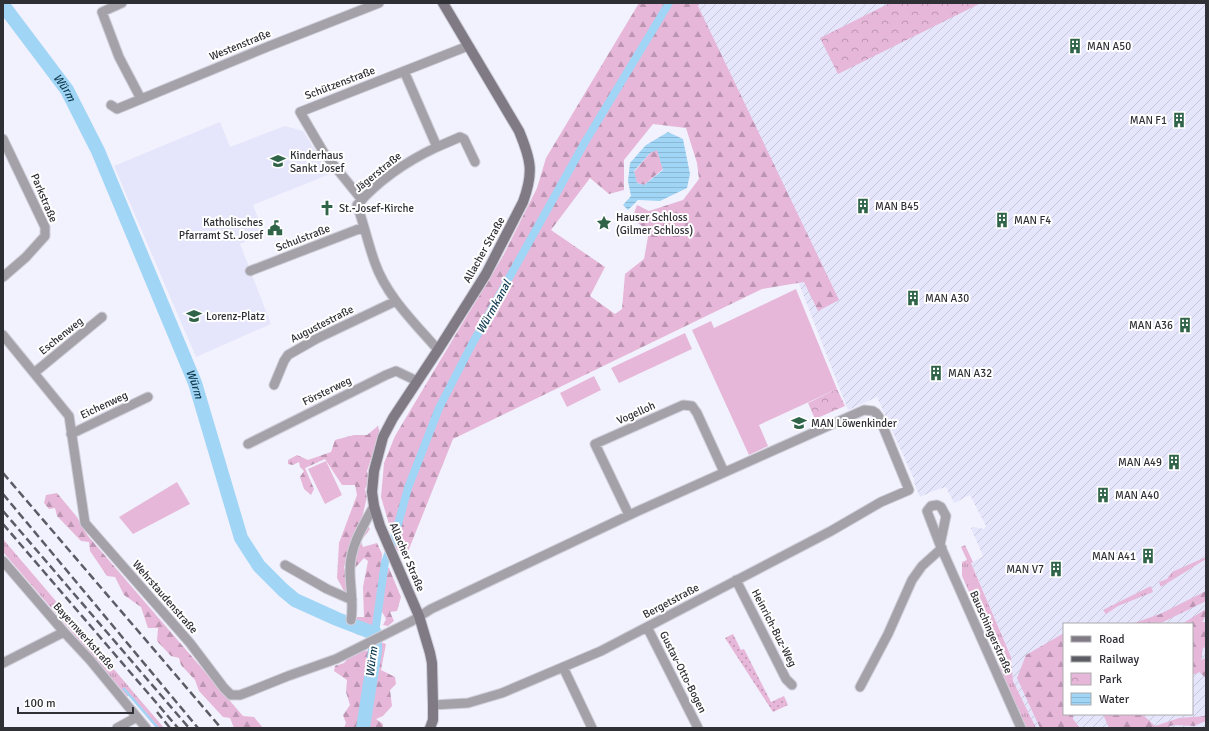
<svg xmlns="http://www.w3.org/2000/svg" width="1209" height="731" font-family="Signika,sans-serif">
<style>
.built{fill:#e5e5fb}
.industrial{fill:url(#industrial-furrows);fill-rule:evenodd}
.grass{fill:url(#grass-tufts)}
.forest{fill:url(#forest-firs);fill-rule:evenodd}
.park{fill:url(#park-crowns)}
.garden{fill:url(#garden-dots)}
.pitch{fill:#e6b7d9}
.water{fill:url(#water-rules);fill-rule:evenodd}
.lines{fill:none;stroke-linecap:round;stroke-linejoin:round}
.stream{stroke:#a0d5f5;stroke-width:2.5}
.canal{stroke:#a0d5f5;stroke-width:8}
.river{stroke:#a0d5f5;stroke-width:14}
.street-casing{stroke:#cfcfda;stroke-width:11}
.secondary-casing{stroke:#cfcfda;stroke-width:12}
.street{stroke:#a5a1a9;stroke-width:9}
.secondary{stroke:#807a85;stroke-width:10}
.rail{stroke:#5c5c64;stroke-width:2.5;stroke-dasharray:8 4;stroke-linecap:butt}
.labels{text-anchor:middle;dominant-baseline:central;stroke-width:4;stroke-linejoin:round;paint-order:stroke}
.street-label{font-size:11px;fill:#2f2f36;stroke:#fff}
.poi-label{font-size:11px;fill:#2f2f36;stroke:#fff;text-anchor:start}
.water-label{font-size:12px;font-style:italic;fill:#123d53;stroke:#fff}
</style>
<defs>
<pattern id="industrial-furrows" width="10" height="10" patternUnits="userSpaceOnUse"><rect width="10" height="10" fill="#e5e5fb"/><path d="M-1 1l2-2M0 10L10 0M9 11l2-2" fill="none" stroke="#c5c5d8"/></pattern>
<pattern id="grass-tufts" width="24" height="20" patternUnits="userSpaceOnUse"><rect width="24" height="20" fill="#e6b7d9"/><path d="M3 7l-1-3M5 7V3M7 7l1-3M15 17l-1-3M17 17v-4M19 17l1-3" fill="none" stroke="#bb95b1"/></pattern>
<pattern id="forest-firs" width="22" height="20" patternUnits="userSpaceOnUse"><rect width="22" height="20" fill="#e6b7d9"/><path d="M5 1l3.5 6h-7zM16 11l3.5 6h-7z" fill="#bb95b1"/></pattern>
<pattern id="park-crowns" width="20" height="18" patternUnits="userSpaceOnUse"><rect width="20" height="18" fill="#e6b7d9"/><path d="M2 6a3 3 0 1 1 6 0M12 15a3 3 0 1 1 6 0" fill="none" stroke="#bb95b1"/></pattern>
<pattern id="garden-dots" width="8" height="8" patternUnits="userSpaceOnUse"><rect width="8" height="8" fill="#e6b7d9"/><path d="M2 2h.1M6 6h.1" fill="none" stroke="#bb95b1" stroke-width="1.8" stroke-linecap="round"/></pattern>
<pattern id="water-rules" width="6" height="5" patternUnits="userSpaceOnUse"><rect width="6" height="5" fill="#a0d5f5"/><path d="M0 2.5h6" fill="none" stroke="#8ab7d3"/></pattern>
</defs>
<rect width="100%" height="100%" fill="#f2f2fe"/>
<path class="built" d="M220 122 230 147 285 126 303 131 330 174 253 205 264 234 240 244 271 324 196 357 114 166Z"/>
<path class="industrial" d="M692 3H1206V728H1036L1013 681 1011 657 971 563 983 556 971 528 974 527 984 529 986 526 970 495 954 503 946 487 933 491 920 497 914 483V479L877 397 848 410 691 5ZM1064 624H1192V714H1064Z"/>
<path class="grass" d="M3 539 164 728H156L130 696H127L3 552Z
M965 545 973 562 971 563 1011 657 1013 681 1036 728H1026L1000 671 999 659 962 576V562L967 560 961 547Z
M1206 557V559L1161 587 1159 582 1167 579 1172 572Z
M1151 586 1153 592 1118 606 1106 614 1103 610Z"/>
<path class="forest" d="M639 3H700L698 6 839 300 818 311 804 282 762 289 453 439 405 559 396 548 381 497 384 463 395 436 441 359 503 256 537 188 546 158ZM653 124 686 128 697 163 699 179 683 200 649 211 637 205 632 219 649 231 644 259 625 274 622 309 615 314 590 296 605 267 551 230 590 178 609 194 624 190V160Z
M657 149 663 169 644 185 637 183 634 172 650 153Z
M378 426 380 433 367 471 369 481 365 489 367 497 361 522 367 524 370 529 361 541 363 547 377 543 382 554 381 568H389L401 597 397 611 390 612 394 621 388 626 383 625 386 619 381 610 378 619 370 627 363 626 358 635 351 630 356 617H364L363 587 368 561 364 558 355 568 346 562 344 567 350 588 348 591H344L337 578 339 543 357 495 355 485H342L325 459 305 468 314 489 311 495 304 489 300 477 304 471 300 467 299 462 293 465 288 464V460L297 455 308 460 331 452 335 440 354 435H367Z
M57 493 77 517 88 536 243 716 254 717 263 728H234L230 718 223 717 199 691 195 680 181 665 179 658 171 656 157 641 158 628H148L141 607 124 595 115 577 107 576 90 551 89 542 81 541 57 516 55 508 49 509 44 503 46 495Z
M1206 591V601L1159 624H1131L1160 614Z
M1206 609V615L1202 622H1206V649L1203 647 1201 660 1206 658V678L1199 672 1196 674H1192V624H1182Z
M1064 633V714H1073V719L1080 728H1040L1017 678 1026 655Z
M380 642 386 644 381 670 395 677 396 684 390 690 392 706 383 716 376 719 383 724V728H344L346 723 343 715 350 705 346 692 347 680 334 671 335 666 344 663 352 653 371 650Z
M1103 714H1142L1155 726 1179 718 1206 716V721L1194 726 1174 725 1164 728H1109Z"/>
<path class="park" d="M890 3H981L838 74 820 38Z
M837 389 845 406 815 419 808 403Z"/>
<path class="garden" d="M733 634 741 650 744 649 771 702 784 696 788 705 773 712 725 638Z"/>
<path class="pitch" d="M796 289 837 389 759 425 768 446 749 455 692 330 711 321 714 328Z
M685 333 692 349 619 383 611 368Z
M594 376 601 390 567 407 560 393Z
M326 461 342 495 325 504 308 469Z
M177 482 190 504 133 534 119 517Z"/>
<path class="water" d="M668 132 683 139 690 174 687 188 660 201 638 200 628 210 623 205 631 196 628 181 630 163 646 145ZM657 150 663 170 644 185 637 183 634 171 650 153Z"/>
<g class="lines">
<path class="stream" d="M124 689 158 728"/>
<path class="canal" d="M375 633 385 562 394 539 408 488 439 408 471 346 585 142 669 3"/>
<path class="river" id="s1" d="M3 5 67 90 98 151 195 383 241 538 259 566 283 590 295 600 337 619 368 631 375 633V651L363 728"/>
<g class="street-casing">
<path id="street" d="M122 3 102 12 119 57 141 99
M404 71 437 147C407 161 379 180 357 205 364 224 368 244 375 263 387 297 415 323 438 350
M111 105 117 109 267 47 379 3
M3 139 45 227V236L26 257 3 277
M437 147 460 137 464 139 475 162
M362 200 324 153 300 112 468 46
M250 271 364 227
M3 335 69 416 85 523 190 643 224 688 231 695H240L248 692 288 676 336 659 412 621 431 609 638 511 864 410 873 411 876 413 879 417 909 490 881 502 831 531 601 651 502 693 468 703 433 705
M34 373 102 317
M274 385 284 361 288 355 316 339 396 301
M71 434 148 397
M248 444 386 375 396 371 417 381
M937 505 941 507 946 516 940 545 927 511 931 506Z
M629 515 595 444 683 405 692 406 697 413 724 472
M940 545 1021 728
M3 561 64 632 90 660 146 728
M285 565 327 589 352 600
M736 580 786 679 792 685
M351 620C354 604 350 587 350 570 350 546 363 526 374 506
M647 627 698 728
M3 663 64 632
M563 667 592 728
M860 687 888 634 912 580 922 566 942 548
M117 728 137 717"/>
</g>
<g class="secondary-casing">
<path id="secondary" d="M430 728 433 720V705L432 663 430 653 419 616 380 526 374 506 372 492 374 471 383 437 393 418 438 350 486 274 523 202C534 172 531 160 519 131L443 3"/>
</g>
<use href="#street" class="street"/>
<use href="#secondary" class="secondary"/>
<path class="rail" d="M3 473 221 728
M3 494 198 728
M3 511 189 728
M3 524 178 728
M157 712 170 728"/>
</g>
<defs>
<g id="building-bare" transform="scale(1.2)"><path d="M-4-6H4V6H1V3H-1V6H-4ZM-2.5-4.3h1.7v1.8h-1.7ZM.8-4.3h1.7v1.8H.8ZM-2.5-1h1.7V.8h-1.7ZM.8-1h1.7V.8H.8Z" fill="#306449" stroke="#fff" stroke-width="2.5" paint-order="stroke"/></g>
<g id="school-bare" transform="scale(1.2)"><path d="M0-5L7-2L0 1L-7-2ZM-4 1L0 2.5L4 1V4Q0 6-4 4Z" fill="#306449" stroke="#fff" stroke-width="2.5" paint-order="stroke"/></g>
<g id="church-bare" transform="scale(1.2)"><path d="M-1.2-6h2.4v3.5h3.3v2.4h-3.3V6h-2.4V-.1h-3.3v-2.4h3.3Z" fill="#306449" stroke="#fff" stroke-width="2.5" paint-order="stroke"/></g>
<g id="sight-bare" transform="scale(1.2)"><path d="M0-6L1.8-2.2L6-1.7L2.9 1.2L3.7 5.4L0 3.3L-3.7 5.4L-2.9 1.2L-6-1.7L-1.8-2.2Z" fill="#306449" stroke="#fff" stroke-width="2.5" paint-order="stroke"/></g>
<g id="civic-bare" transform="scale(1.2)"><path d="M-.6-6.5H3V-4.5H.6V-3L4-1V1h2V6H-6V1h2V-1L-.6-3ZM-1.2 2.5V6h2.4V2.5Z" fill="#306449" stroke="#fff" stroke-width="2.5" paint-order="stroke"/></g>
</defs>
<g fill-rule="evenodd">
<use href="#building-bare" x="1075" y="46"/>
<use href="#building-bare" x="1179" y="120"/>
<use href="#school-bare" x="278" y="161"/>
<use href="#building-bare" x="863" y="206"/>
<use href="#church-bare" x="327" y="208"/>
<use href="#building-bare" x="1002" y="220"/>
<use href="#sight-bare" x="604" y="223"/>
<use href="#civic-bare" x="275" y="228"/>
<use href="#building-bare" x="913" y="298"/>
<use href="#school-bare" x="194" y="316"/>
<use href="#building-bare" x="1185" y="325"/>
<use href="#building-bare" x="936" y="373"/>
<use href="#school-bare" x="799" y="423"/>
<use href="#building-bare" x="1174" y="462"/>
<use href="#building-bare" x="1103" y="495"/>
<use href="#building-bare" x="1148" y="556"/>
<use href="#building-bare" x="1056" y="569"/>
</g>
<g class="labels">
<g class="street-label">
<text transform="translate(240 45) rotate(-22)">Westenstraße</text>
<text transform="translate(340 83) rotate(-21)">Schützenstraße</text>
<text transform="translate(378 172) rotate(-39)">Jägerstraße</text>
<text transform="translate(44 198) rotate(67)">Parkstraße</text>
<text transform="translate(303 238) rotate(-21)">Schulstraße</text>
<text transform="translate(484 250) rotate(-61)">Allacher Straße</text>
<text transform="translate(322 324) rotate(-27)">Augustestraße</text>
<text transform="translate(61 336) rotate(-39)">Eschenweg</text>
<text transform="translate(327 391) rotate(-26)">Försterweg</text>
<text transform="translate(104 405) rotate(-25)">Eichenweg</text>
<text transform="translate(636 413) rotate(-24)">Vogelloh</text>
<text transform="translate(407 557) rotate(67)">Allacher Straße</text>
<text transform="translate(165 597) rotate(49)">Wehrstaudenstraße</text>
<text transform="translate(671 601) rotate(-28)">Bergetstraße</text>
<text transform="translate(774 628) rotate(63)">Heinrich-Buz-Weg</text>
<text transform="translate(991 632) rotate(66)">Bauschingerstraße</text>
<text transform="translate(84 636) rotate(48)">Bayernwerkstraße</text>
<text transform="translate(683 672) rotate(63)">Gustav-Otto-Bogen</text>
</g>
<g class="poi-label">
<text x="1087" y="46">MAN A50</text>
<text x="1167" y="120" text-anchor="end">MAN F1</text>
<text x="290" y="155">Kinderhaus<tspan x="290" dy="13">Sankt Josef</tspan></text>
<text x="875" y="206">MAN B45</text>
<text x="339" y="208">St.-Josef-Kirche</text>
<text x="616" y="217">Hauser Schloss<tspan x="616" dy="13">(Gilmer Schloss)</tspan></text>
<text x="1014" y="220">MAN F4</text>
<text x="263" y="222" text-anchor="end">Katholisches<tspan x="263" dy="13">Pfarramt St. Josef</tspan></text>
<text x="925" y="298">MAN A30</text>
<text x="206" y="316">Lorenz-Platz</text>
<text x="1173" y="325" text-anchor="end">MAN A36</text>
<text x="948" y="373">MAN A32</text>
<text x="811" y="423">MAN Löwenkinder</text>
<text x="1162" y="462" text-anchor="end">MAN A49</text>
<text x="1115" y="495">MAN A40</text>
<text x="1136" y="556" text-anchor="end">MAN A41</text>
<text x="1044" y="569" text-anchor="end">MAN V7</text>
</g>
<g class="water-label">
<text stroke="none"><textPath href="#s1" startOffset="103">Würm</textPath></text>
<text transform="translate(494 307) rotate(-61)">Würmkanal</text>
<text stroke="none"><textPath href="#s1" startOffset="427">Würm</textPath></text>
<text transform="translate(372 662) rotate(-83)">Würm</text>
</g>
</g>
<rect width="1209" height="731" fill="none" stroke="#2f2f36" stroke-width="8"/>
<rect x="1063" y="623" width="130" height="92" fill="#ffffff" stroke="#acacaf"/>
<rect x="1071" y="636" width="20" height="6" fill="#807a85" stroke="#acacaf"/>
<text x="1099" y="643" font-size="12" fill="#2f2f36">Road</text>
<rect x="1071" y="656" width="20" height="6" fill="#5c5c64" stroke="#acacaf"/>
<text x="1099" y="663" font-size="12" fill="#2f2f36">Railway</text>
<rect x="1071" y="673" width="20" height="12" fill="url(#park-crowns)" stroke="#acacaf"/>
<text x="1099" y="683" font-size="12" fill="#2f2f36">Park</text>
<rect x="1071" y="693" width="20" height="12" fill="url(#water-rules)" stroke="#acacaf"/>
<text x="1099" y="703" font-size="12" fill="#2f2f36">Water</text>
<path d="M18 707v6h115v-6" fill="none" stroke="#2f2f36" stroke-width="2"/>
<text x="24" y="707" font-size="12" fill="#2f2f36" stroke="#ffffff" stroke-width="3" paint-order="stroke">100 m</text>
</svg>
